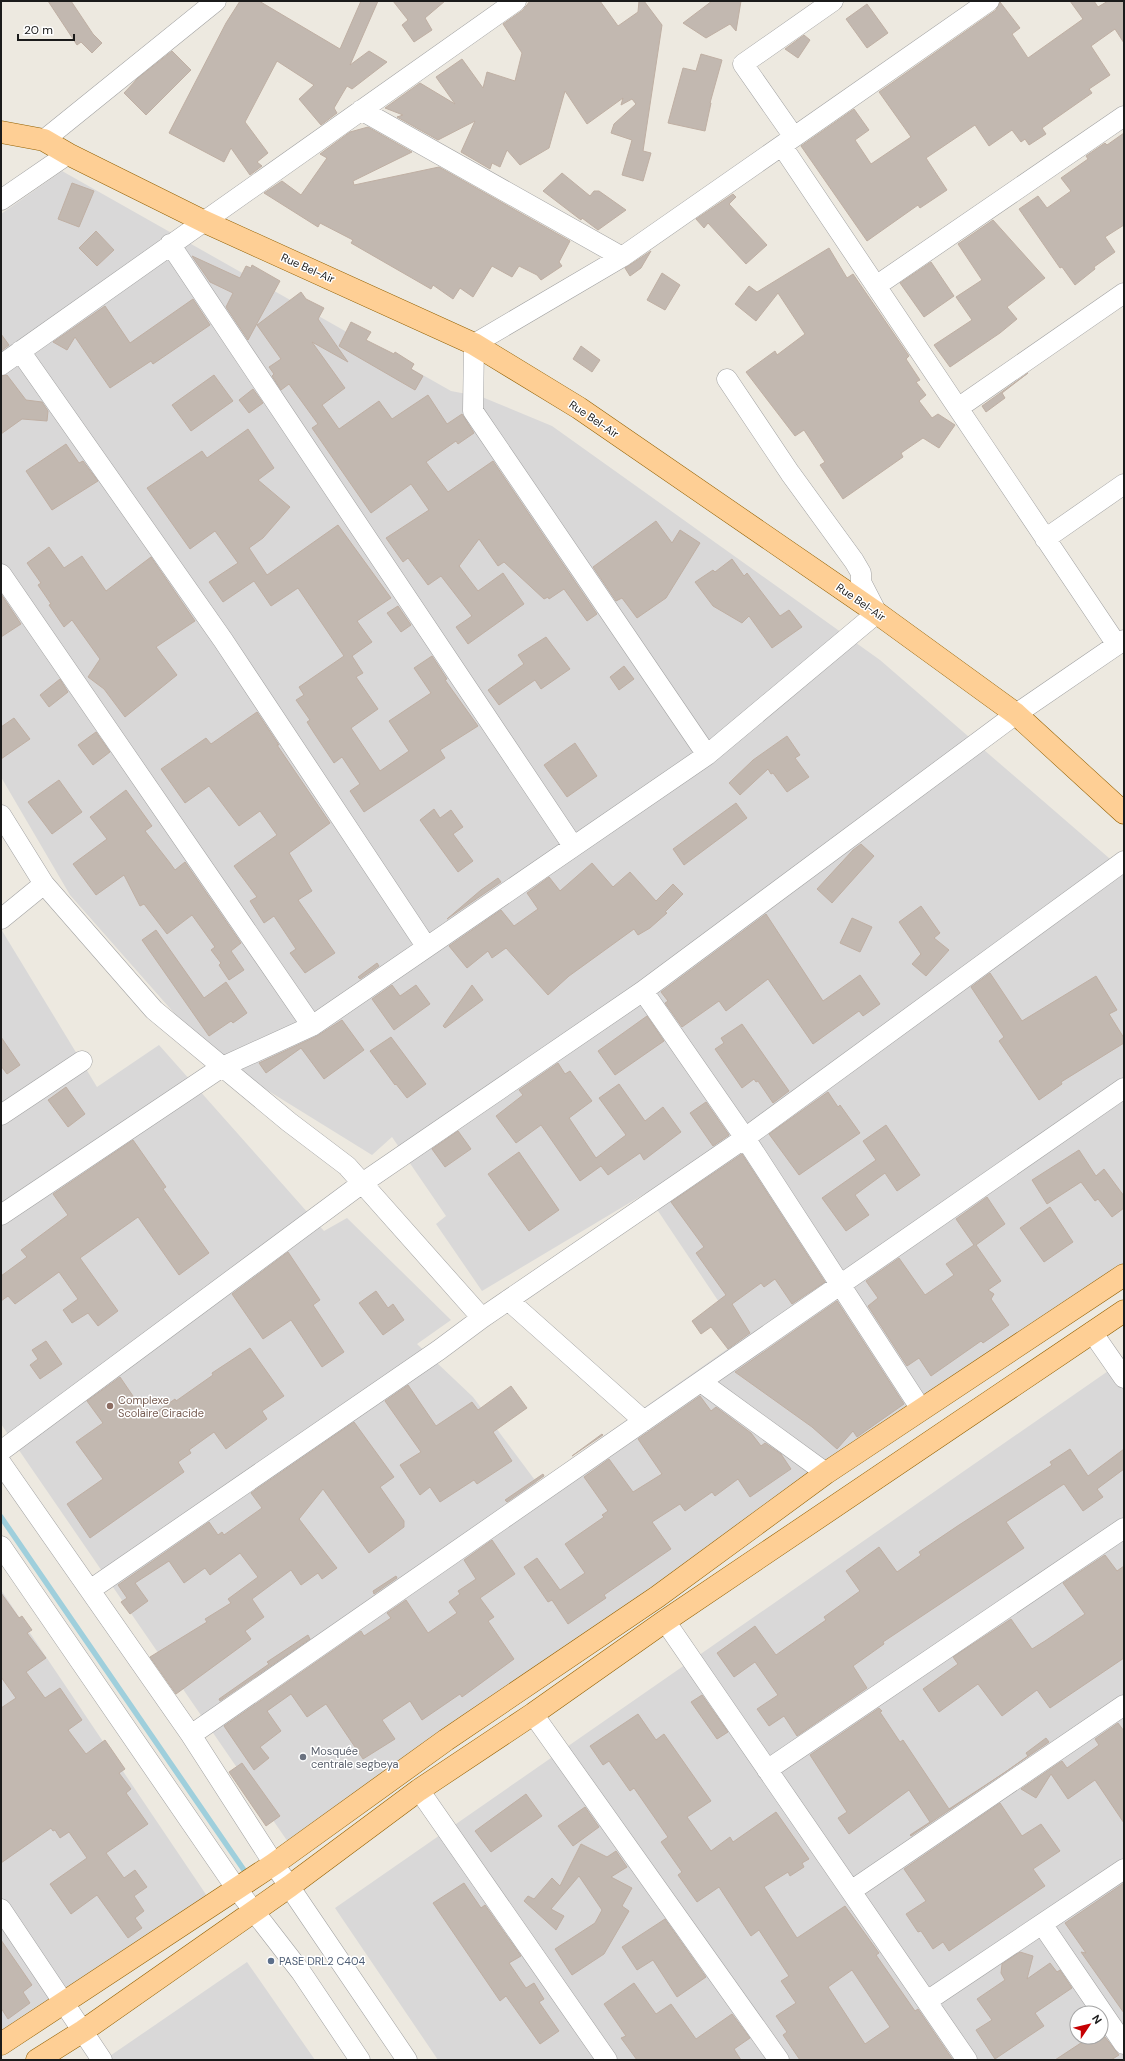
<svg xmlns="http://www.w3.org/2000/svg" width="1125" height="2061" font-family="'DM Sans',sans-serif">
<style>
.residential{fill:#d9d8d8;fill-rule:evenodd}
.lines{fill:none;stroke-linecap:round;stroke-linejoin:round}
.stream{stroke:#9fcfdc;stroke-width:5.5}
.building{fill:#c2b8b0;stroke:#bfafa3;fill-rule:evenodd}
.minor-casing{stroke:#a2a2a2;stroke-width:21}
.major-casing{stroke:#926000;stroke-width:23}
.minor{stroke:#fff;stroke-width:20}
.major{stroke:#fecf95;stroke-width:22}
.education-dot{fill:#8d6e63;stroke:#fff;stroke-width:1.5}
.worship-dot{fill:#6b7280;stroke:#fff;stroke-width:1.5}
.service-dot{fill:#5c6f8a;stroke:#fff;stroke-width:1.5}
.labels{text-anchor:middle;dominant-baseline:central;stroke-width:3;stroke-linejoin:round;paint-order:stroke}
.street-label{font-size:11px;fill:#1b1b1b;stroke:#fff}
.education-label{font-size:11px;fill:#785e54;stroke:#fff;text-anchor:start}
.worship-label{font-size:11px;fill:#5b616d;stroke:#fff;text-anchor:start}
.service-label{font-size:11px;fill:#4e5e75;stroke:#fff;text-anchor:start}
</style>
<rect width="100%" height="100%" fill="#ede9e0"/>
<path class="residential" d="M62 171 451 391 482 397 552 426 880 660 1124 871V1273L288 1842 1 1424V929L97 1087 159 1045 324 1231 347 1218 451 1320 417 1344 473 1397 537 1483 743 1338 646 1193 482 1291 436 1224 446 1216 392 1137 372 1155 212 1056 70 895 1 777V214Z
M1124 1360V2060H438L335 1908ZM1077 2013H1101V2037H1077Z
M1 1590 209 1899 1 2042Z
M247 1962 315 2060H104Z"/>
<g class="lines">
<path class="stream" d="M1 1517 246 1873"/>
</g>
<path class="building" d="M48 1H71L93 34 102 43 92 53 81 42 77 45Z
M240 1H259L340 49 361 1H378L350 65 369 51 387 62 352 89 347 86 334 108 337 113 321 125 299 99 314 85 277 61 245 122 268 153 257 162 262 166 250 175 231 148 224 162 169 133 226 23Z
M393 1H445L425 18 432 30 414 42 402 25 408 20Z
M530 1H600L618 26 638 12 639 1H644L662 25 643 151 651 153 643 181 622 175 632 140 611 133 614 124 636 104 632 99 621 105 623 98 587 124 565 91 549 148 520 165 507 150 500 167 492 163 490 169 461 152 475 121 438 140 397 117 403 115 385 108 420 83 455 104 436 77 462 59 483 88 487 72 515 81 522 53 503 24 523 10Z
M712 1H741L736 31 730 24 706 38 683 23Z
M1070 1H1094L1098 7 1108 1H1124V43L1115 29 1091 46 1110 75 1089 89 1092 93 1042 128 1046 134 1029 145 1025 139 1021 142 1012 130 989 146 975 125 926 158 947 190 920 208 918 205 867 241 801 146 854 109 869 130 855 140 871 164 911 137 879 92 996 10 1000 2 1020 28 1012 34 1028 58 1083 19Z
M867 4 888 33 867 48 846 19Z
M804 35 810 40 798 58 785 49Z
M172 51 191 70 146 115 124 93 138 78Z
M701 54 722 60 710 103H711L705 131 668 123 683 68 696 71Z
M368 127 412 152 353 181 354 185 439 167 570 241 559 262 562 266 541 280 537 275 519 266 512 277 492 266 473 297 460 288 453 299 433 285 431 289 351 243 353 240 320 223 318 227 264 193 282 181 301 195 327 158 320 154 350 132Z
M1124 133V225L1105 237 1115 252 1094 267 1095 269 1075 285 1062 267 1060 268 1019 209 1038 196 1047 208 1071 191 1061 178 1088 159 1086 156 1105 143 1107 145Z
M562 173 590 196 594 191H599L626 210 598 230 582 218 581 220 543 191Z
M72 183 94 191 79 227 58 219Z
M733 194 736 197 729 204 767 245 746 264 708 223 704 228 696 219Z
M993 220 1045 278 1007 307 1017 319 1000 333 950 367 934 345 972 320 956 297 982 280 958 244Z
M96 231 114 250 97 266 79 248Z
M829 248 847 278 853 274 909 356 906 359 920 380 916 382 926 395 919 401 932 418 938 414 955 425 939 448 923 438 901 453 903 457 843 499 820 465 825 462 804 430 795 436 746 372 775 351 777 355 805 334 778 293 756 321 735 304 749 286 757 292Z
M651 251 641 268 630 276 625 268Z
M192 256 240 278 246 266 251 268 252 265 280 281 248 340 226 307 233 293 210 282Z
M931 262 954 296 924 317 900 283Z
M662 273 680 285 665 310 647 300Z
M301 292 306 299 324 308 318 319 348 362 312 342 345 388 322 405 339 429 379 401 392 419 428 395 447 424 462 414 474 433 458 444 456 441 426 462 448 492 493 461 597 614 587 621 564 589 549 599 548 597 544 599 504 562 498 566 479 539 459 566 478 591 503 573 524 604 468 644 456 627 472 616 441 576 428 585 408 558 403 562 386 538 429 510 411 484 371 513 312 428 318 424 289 384 281 390 272 376 274 374 269 367 281 359 257 325Z
M193 299 210 325 153 364 151 361 110 388 75 337 67 350 53 342 105 306 130 343Z
M351 322 371 332 366 340 394 354 395 352 414 364 411 369 423 376 415 390 339 346Z
M1 334 9 345 1 351Z
M581 346 600 360 592 372 573 359Z
M1028 373 1002 393 1005 398 986 412 982 406Z
M7 375 26 400 42 402 48 411 47 421 22 419 1 434V376Z
M214 375 233 401 191 431 172 405Z
M253 389 263 403 249 413 239 400Z
M248 429 274 468 258 480 290 507 263 538 249 548 267 575 338 525 391 598 357 621 372 642 352 656 363 673 356 677 378 709 351 728 380 771 409 751 389 721 431 693 414 668 432 656 447 679 445 680 478 726 440 750 445 758 364 812 350 791 360 784 342 757 334 763 314 733 307 722 310 720 296 700 304 695 299 687 344 656 298 588 271 606 254 581 223 602 209 582 238 563 215 531 190 549 147 488 202 451 207 458Z
M66 444 79 463 83 461 98 481 52 510 26 471Z
M656 521 672 543 680 530 700 543 666 598 637 618 622 598 616 601 593 567Z
M49 547 64 568 82 556 106 591 151 557 195 621 156 647 177 675 125 717 104 689 88 677 100 659 72 620 64 627 49 605 51 604 38 585 41 583 27 563Z
M732 559 744 576 747 573 780 616 789 610 802 627 772 648 749 616 742 623 713 606 695 582 713 570 715 572Z
M1 594 21 624 1 637Z
M398 606 411 625 401 632 387 613Z
M546 637 570 669 541 689 535 680 499 705 488 690 524 664 518 655Z
M624 666 634 679 619 690 610 677Z
M60 679 68 692 49 707 40 695Z
M257 712 279 745H277L330 823 289 853 312 891 298 900 335 953 305 973 290 953 296 949 274 916 264 923 250 901 257 897 234 866 277 835 260 811 239 826 209 786 185 803 161 769 206 738 211 744Z
M14 718 30 739 1 759V727Z
M96 732 110 752 93 765 78 745Z
M787 736 800 755 795 758 809 777 787 792 773 773 771 774 768 769 740 795 729 783 753 760Z
M575 743 597 776 567 797 544 765Z
M59 780 82 812 52 834 28 802Z
M126 790 152 826 145 831 170 863 175 870 185 862 241 943 231 951 244 970 229 980 219 965 221 963 211 950 215 947 192 915 167 934 144 904 140 906 124 875 96 895 73 864 107 839 90 817Z
M736 803 747 818 684 865 673 849Z
M434 809 440 818 451 810 463 827 453 834 473 861 458 872 420 820Z
M861 844 874 856 832 903 817 889 853 850Z
M592 863 613 887 630 872 656 901 673 884 683 894 665 912 667 913 650 928 638 935 634 929 569 976 548 995 506 948 492 958 488 951 467 968 449 946 501 910 514 926 538 909 527 893 549 877 560 891Z
M498 878 501 882 447 919 481 890Z
M921 906 940 933 934 938 949 950 926 976 912 964 921 954 899 922Z
M766 914 823 1001 860 975 880 1004 863 1016 859 1011 813 1044 768 979 726 1011 719 1001 682 1027 665 1003 668 1001 661 992Z
M852 918 872 927 860 952 840 943Z
M156 930 204 998 226 982 247 1013 233 1023 231 1021 209 1036 142 940Z
M377 963 379 966 360 979 358 977Z
M990 973 1022 1021 1096 976 1117 1010 1109 1014 1124 1038V1043L1061 1082 1062 1084 1039 1100 999 1041 1004 1037 971 987Z
M392 985 400 996 416 985 430 1004 394 1030 372 999Z
M472 985 483 1000 445 1028 443 1026Z
M647 1016 664 1041 615 1075 598 1051Z
M342 1020 364 1050 324 1079 301 1048 266 1073 259 1063 317 1036Z
M742 1024 789 1091 773 1103 758 1081 756 1082 754 1079 742 1088 715 1049 724 1043 721 1038Z
M1 1037 20 1065 7 1074 1 1066Z
M391 1037 426 1084 407 1098 396 1084 395 1085 370 1051Z
M558 1063 565 1074 570 1071 592 1101 569 1118 596 1158 626 1135 599 1098 619 1084 645 1121 663 1107 681 1132 644 1160 640 1153 608 1175 601 1166 580 1181 541 1125 516 1143 496 1116 523 1095 519 1090Z
M66 1087 85 1114 68 1127 48 1100Z
M828 1092 838 1107 840 1105 860 1133 799 1175 769 1134Z
M706 1102 729 1135 713 1146 690 1113Z
M886 1125 920 1175 897 1191 885 1173 855 1195 869 1215 846 1231 822 1198 876 1160 863 1141Z
M458 1131 471 1149 445 1167 432 1149Z
M133 1140 166 1187 163 1189 209 1253 179 1275 138 1217 80 1258 118 1311 98 1326 88 1313 72 1323 63 1310 78 1299 59 1272 15 1304 8 1296 1 1301V1276L27 1257 21 1250 68 1215 53 1194Z
M1079 1150 1096 1176 1104 1169 1124 1196V1208L1112 1217 1098 1199 1095 1201 1081 1182 1047 1204 1032 1180Z
M519 1152 559 1210 529 1231 488 1174Z
M742 1154 825 1282 792 1304 775 1279 764 1287 761 1283 732 1304 750 1333 728 1349 711 1327 701 1334 692 1321 726 1295 696 1253 704 1247 671 1202Z
M987 1197 1005 1224 976 1245 1001 1281 988 1290 994 1294 991 1299 1009 1325 983 1343 981 1341 931 1376 919 1358 907 1366 868 1306 878 1298 866 1281 899 1258 925 1295 954 1275 946 1264 974 1245 956 1219Z
M1050 1207 1073 1242 1044 1262 1020 1228Z
M288 1252 320 1300 313 1305 344 1352 322 1367 291 1320 263 1339 232 1294Z
M376 1291 388 1308 393 1304 404 1320 383 1335 359 1303Z
M837 1301 904 1404 857 1437 853 1431 837 1449 812 1427 735 1372Z
M46 1341 62 1364 40 1379 30 1365 38 1359 32 1350Z
M250 1348 284 1396 262 1411 267 1419 226 1449 214 1432 189 1450 191 1453 178 1462 184 1472 90 1538 67 1504 103 1479 76 1442 103 1423 87 1401 120 1377 148 1418 175 1399 176 1401 213 1375 212 1373Z
M408 1385 436 1426 472 1402 478 1410 511 1386 527 1408 493 1432 512 1461 477 1484 474 1480 440 1502 430 1487 420 1495 400 1465 421 1452 385 1401Z
M700 1396 711 1411 716 1407 751 1433 761 1446 765 1443 781 1454 791 1469 750 1497 738 1479 715 1496 712 1492 685 1511 680 1504 652 1522 671 1549 604 1595 606 1598 568 1624 552 1600 548 1602 524 1567 537 1558 560 1590 585 1573 565 1544 604 1517 602 1515 608 1511 584 1477 609 1459 633 1492 662 1474 638 1439Z
M354 1422 394 1477 380 1487 404 1521V1527L369 1553 323 1489 299 1519 337 1568 322 1579 318 1573 301 1585 291 1570 252 1599 264 1617 245 1631 251 1639 176 1694 150 1657 207 1622 205 1619 231 1603 228 1599 258 1577 240 1553 210 1575 205 1568 184 1583 169 1561 135 1583 148 1601 130 1614 121 1602 127 1598 118 1585 209 1522 218 1535 222 1532 224 1535 262 1508 251 1493Z
M602 1434 603 1435 572 1456Z
M1070 1449 1088 1476 1124 1449V1469L1097 1489 1103 1497 1083 1511 1064 1484 1006 1522 1024 1548 883 1642 884 1644 853 1666 867 1688 797 1736 784 1716 769 1726 757 1709 778 1695 755 1662 734 1677 717 1653 755 1626 776 1655 826 1620 824 1617 860 1591 846 1571 879 1547 897 1572 921 1555 919 1552 959 1525 1052 1465 1050 1462Z
M543 1474 544 1476 507 1502 505 1500Z
M492 1540 515 1574 480 1598 494 1617 488 1621 514 1659 462 1697 460 1694 422 1720 410 1701 382 1720 395 1739 363 1759 326 1704 307 1717 291 1694 267 1711 281 1731 260 1747 269 1758 254 1770 224 1726 361 1631 364 1636 391 1618 387 1613 406 1600 428 1633 457 1613 449 1602 460 1594 458 1591 476 1579 464 1560Z
M1105 1555 1117 1571 1124 1566V1658L1050 1708 1037 1690 1002 1716 978 1684 939 1712 923 1689 958 1664 953 1657 1011 1619 1032 1649 1045 1641 1085 1614 1063 1583Z
M396 1576 397 1578 374 1594 373 1591Z
M1 1593 19 1618 22 1616 32 1630 27 1633 46 1658 26 1672 45 1698 60 1688 82 1720 68 1730 86 1754 105 1740 125 1769 119 1773 131 1789 126 1793 148 1824 106 1853 124 1878 135 1870 147 1887 134 1896 144 1911 135 1918 142 1928 128 1938 97 1895 71 1914 50 1884 87 1858 69 1832 60 1838 55 1830 53 1831 51 1828 1 1863V1708L16 1698 1 1677Z
M308 1635 310 1639 220 1701 219 1699 269 1664 267 1662Z
M702 1695 728 1732 717 1739 691 1702Z
M879 1708 882 1711 880 1712 900 1742 903 1740 949 1809 1004 1773 911 1836 910 1835 930 1822 909 1790 849 1834 838 1818 847 1812 810 1755Z
M638 1714 656 1740 664 1734 711 1801 687 1817 711 1851 730 1837 733 1842 776 1812 809 1859 802 1863 804 1867 790 1876 788 1872 764 1887 797 1938 845 1906 879 1953 876 1955 915 2011 918 2009 953 2060H800L783 2035 787 2032 776 2016 796 2003 781 1981 789 1976 759 1930 751 1936 719 1887 697 1902 678 1875 682 1872 661 1842 668 1837 634 1788 630 1791 609 1761 603 1765 590 1746ZM852 1970 890 2027 865 2044 828 1987Z
M1118 1723 1124 1731V1823L1095 1780 1068 1799 1051 1774 1036 1798 1021 1789 1062 1761 1067 1768 1099 1745 1095 1739Z
M1046 1738 1049 1742 1004 1773 1028 1756 1026 1753Z
M242 1763 280 1816 266 1826 229 1772Z
M526 1794 542 1816 491 1852 475 1831Z
M1000 1803 1022 1836 1041 1824 1060 1851 1033 1869 1045 1886 949 1951 943 1942 933 1949 921 1931 918 1932 906 1914 926 1901 904 1869Z
M585 1807 599 1827 573 1846 558 1826Z
M581 1844 607 1857 616 1851 627 1867 611 1877 632 1888 622 1906 629 1911 604 1954 572 1975 555 1949 595 1923 602 1910 579 1876 551 1909 564 1916 556 1930 524 1901 528 1896 534 1899 552 1878 560 1886Z
M464 1883 481 1908 485 1905 521 1956 509 1963 526 1988 534 1983 544 1999 539 2002 559 2031 540 2044 506 1996 500 2001 433 1903Z
M1124 1883V2013L1081 1952 1086 1953 1065 1923Z
M665 1919 706 1977 677 1997 653 1960 637 1970 622 1947Z
M1 1940 32 1985 23 1992 30 2003 8 2019 1 2008Z
M1020 1952 1033 1956 1027 1979 1050 1963 1057 1972 1060 1970 1072 1988 1035 2013 1044 2026 995 2059 976 2030 992 2020 977 1999 1005 1980 1001 1973 1002 1964Z
M634 1983 656 2014 671 2004 696 2039 732 2014 750 2038 734 2049 741 2060H637L621 2038 626 2036 604 2004Z
M1090 2037H1105L1119 2055 1111 2060H1055Z"/>
<g class="lines">
<g class="minor-casing">
<path id="minor" d="M361 110 622 257
M794 137 743 64 833 1
M44 140 216 1
M782 146 1117 645
M1 200 68 154
M170 244 573 846
M876 286 1124 116
M20 351 223 640 426 946
M1 365 516 1
M958 408 1124 293
M1045 539 1124 484
M1 574 312 1026
M707 755 473 411 474 344 622 257 989 1
M1 815 44 884 154 1010 289 1122 347 1166 482 1318
M1 919 44 884
M643 991 745 1138 921 1409
M1 1115 82 1061
M1 1215 222 1067 312 1026 707 755 877 613 861 582V573L854 561 790 473 727 379
M508 1300 644 1421
M1092 1332 1124 1378
M701 1382 826 1473
M1 1451 361 1184 643 991 1016 714 1124 640
M1 1463 191 1735 274 1864 407 2060
M1 1546 236 1888 301 1972 360 2060
M90 1590 439 1350 482 1318 745 1138 1124 861
M665 1621 967 2060
M533 1714 779 2060
M191 1735 1124 1088
M767 1770 1124 1528
M419 1790 607 2060
M851 1891 1124 1705
M1 1909 102 2060
M1042 1924 1124 2044
M927 2001 1124 1869"/>
</g>
<g class="major-casing">
<path id="major" d="M1 132 44 140 68 154 203 221 474 344 579 408 877 613 1016 714 1124 813
M1 2044 274 1864 446 1740 657 1597 826 1473 1124 1275
M37 2060 83 2031 290 1886 419 1790 533 1714 665 1621 1124 1311"/>
</g>
<use href="#minor" class="minor"/>
<use href="#major" class="major"/>
</g>
<circle class="education-dot" cx="110" cy="1406" r="4"/>
<circle class="worship-dot" cx="303" cy="1757" r="4"/>
<circle class="service-dot" cx="271" cy="1961" r="4"/>
<g class="labels">
<g class="street-label">
<text transform="translate(308 268) rotate(24)">Rue Bel-Air</text>
<text transform="translate(594 419) rotate(34)">Rue Bel-Air</text>
<text transform="translate(861 602) rotate(35)">Rue Bel-Air</text>
</g>
<g class="education-label">
<text x="118" y="1400">Complexe<tspan x="118" dy="13">Scolaire Ciracide</tspan></text>
</g>
<g class="worship-label">
<text x="311" y="1751">Mosquée<tspan x="311" dy="13">centrale segbeya</tspan></text>
</g>
<g class="service-label">
<text x="279" y="1961">PASE DRL2 C404</text>
</g>
</g>
<rect width="1125" height="2061" fill="none" stroke="#1b1b1b" stroke-width="4"/>
<g transform="translate(1089 2025) rotate(55)"><circle r="19" fill="#ffffff" stroke="#a4a4a4"/>
<path d="M0-3L7 15L0 10L-7 15Z" fill="#c60003"/>
<text y="-6" font-size="11" font-weight="bold" text-anchor="middle" fill="#1b1b1b">N</text>
</g>
<path d="M18 34v6h56v-6" fill="none" stroke="#1b1b1b" stroke-width="2"/>
<text x="24" y="34" font-size="12" fill="#1b1b1b" stroke="#ffffff" stroke-width="3" paint-order="stroke">20 m</text>
</svg>
